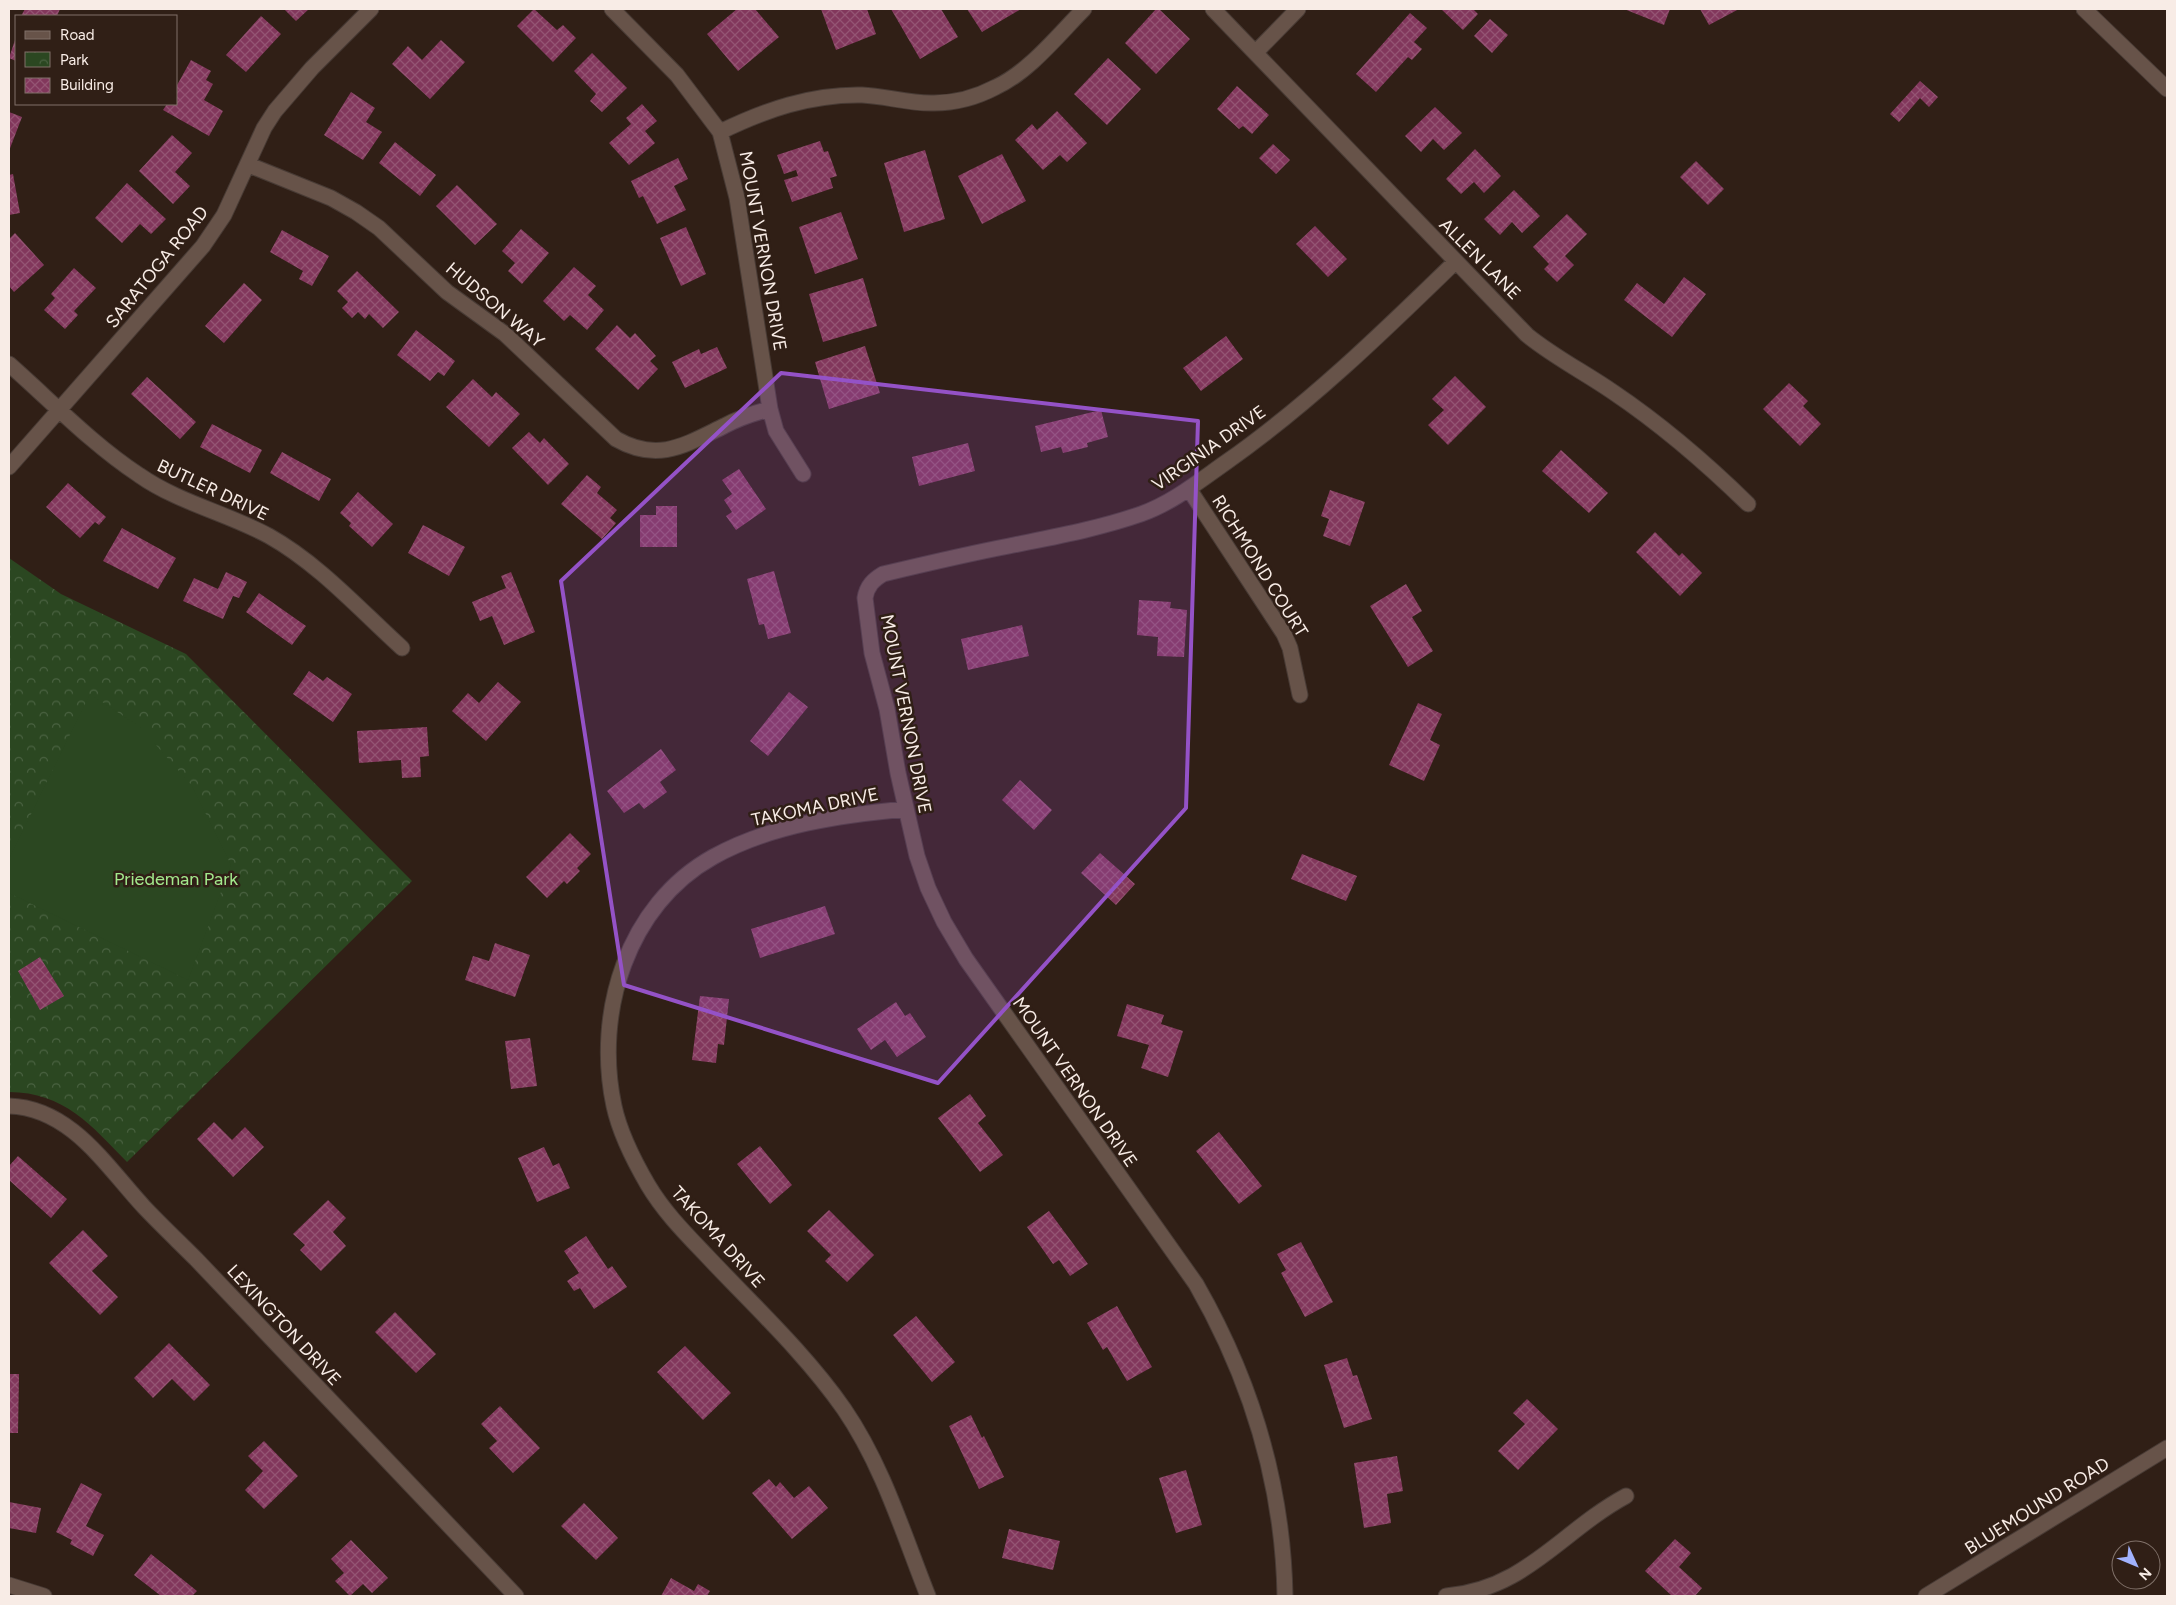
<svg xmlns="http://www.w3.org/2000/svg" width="2176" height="1605" font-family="Figtree,sans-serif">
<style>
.park{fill:url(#park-crowns)}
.garden{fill:#2b4721}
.building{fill:url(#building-cross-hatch)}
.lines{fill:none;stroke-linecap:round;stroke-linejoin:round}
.street-casing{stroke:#483b35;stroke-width:17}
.secondary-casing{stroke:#483b35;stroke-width:17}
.street{stroke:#675349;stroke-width:15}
.secondary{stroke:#675349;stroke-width:15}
.marked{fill:#9452c7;fill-opacity:0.2;stroke:#9452c7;stroke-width:4;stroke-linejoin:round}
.labels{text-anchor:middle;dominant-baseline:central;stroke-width:5;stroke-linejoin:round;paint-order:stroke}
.street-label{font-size:18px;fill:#f8ece6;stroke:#301f16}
.park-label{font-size:18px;fill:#a3e98c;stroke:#301f16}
</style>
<defs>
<pattern id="park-crowns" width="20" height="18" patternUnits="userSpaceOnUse" patternTransform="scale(1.25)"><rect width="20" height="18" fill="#2b4721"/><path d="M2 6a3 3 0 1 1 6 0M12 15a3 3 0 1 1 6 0" fill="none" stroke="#4a6241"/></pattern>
<pattern id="building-cross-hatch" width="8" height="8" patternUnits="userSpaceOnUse" patternTransform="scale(1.25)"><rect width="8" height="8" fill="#82375c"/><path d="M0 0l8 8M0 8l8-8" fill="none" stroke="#945473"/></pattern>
</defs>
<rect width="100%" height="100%" fill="#301f16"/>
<path class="park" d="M9 558 61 594 186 654 412 881 127 1162C92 1126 64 1092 9 1092Z"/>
<path class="garden" d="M90 694 140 727 192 786 231 865 188 980 9 893V859Z"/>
<path class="building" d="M25 9H60L57 16H21Z
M284 9H309L296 21Z
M534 9 557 30 563 25 576 38 553 62 517 26Z
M737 9H755L779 37 738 71 707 34Z
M821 9H867L876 34 836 50Z
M891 9H941L958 37 920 59Z
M967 9H1021L982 32Z
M1156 9H1159L1190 39 1156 74 1125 43Z
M1441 9H1473L1478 14 1463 30Z
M1624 9H1670L1664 25Z
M1700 9H1739L1709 25Z
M1410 13 1427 28 1414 42 1422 49 1412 60 1408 57 1376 92 1356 74Z
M261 16 281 34 246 72 226 55Z
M1490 19 1508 35 1492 53 1474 36Z
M16 37V61L9 58Z
M441 40 465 62 430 99 392 64 408 46 422 60Z
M592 53 627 88 602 112 590 101 596 94 574 71Z
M1108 58 1141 89 1107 125 1074 94Z
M191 60 211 71 206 80 213 84 204 100 223 111 209 136 163 110 167 104H176V87Z
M1920 81 1938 97 1929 107 1920 98 1899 122 1890 114Z
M1237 86 1269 115 1252 134 1243 126 1239 129 1217 109Z
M351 92 375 108 366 122 382 132 363 160 324 135Z
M642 104 657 121 645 131 655 143 629 165 609 143 631 124 626 118Z
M1435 107 1462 133 1444 150 1433 139 1421 152 1405 136Z
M1057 111 1087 143 1067 162 1060 155 1043 170 1015 140 1032 124 1037 130Z
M9 112 22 117 9 151Z
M172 135 192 153 175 172 190 186 173 204 139 171Z
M820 141 824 152 828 151 837 176 830 178 833 188 792 202 784 180 798 176 796 170 784 174 777 155Z
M395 142 436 175 420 196 379 163Z
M1273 144 1290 160 1276 174 1259 158Z
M1475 149 1501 176 1484 193 1474 182 1461 194 1446 179Z
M925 150 945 219 904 232 884 163Z
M1002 154 1026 201 982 224 958 176Z
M678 158 688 179 674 186 686 210 657 224 643 196 639 198 631 181Z
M1696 161 1724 189 1708 205 1680 177Z
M13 174 20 213 9 215V175Z
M127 183 166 219 151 234 140 224 122 243 95 218Z
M457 185 497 224 475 245 436 206Z
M1514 190 1540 216 1522 233 1512 222 1500 235 1484 219Z
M841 212 858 259 815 274 799 227Z
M1567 214 1587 234 1565 256 1574 265 1557 282 1544 269 1549 264 1533 247Z
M1315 226 1347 259 1328 277 1296 244Z
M686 227 706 274 681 286 660 238Z
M521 229 549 253 522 284 508 271 515 263 502 251Z
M282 230 329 256 312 286 299 279 303 271 270 252Z
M15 233 44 265 14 292 9 286V239Z
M574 267 596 286 588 295 604 310 587 330 570 315 564 321 543 301Z
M74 268 96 288 74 311 78 315 65 329 44 310 55 298 51 294Z
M357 271 399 312 383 328 369 314 365 319 358 312 352 318 342 308 348 302 337 291Z
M1684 277 1706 294 1672 337 1624 300 1637 283 1664 304Z
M863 278 877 326 823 342 809 294Z
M244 283 262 300 224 343 205 326Z
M617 325 630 338 635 333 656 356 650 361 658 369 638 390 595 349Z
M416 330 455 361 444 376 438 372 430 381 397 355Z
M1226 336 1243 359 1201 391 1183 368Z
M865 346 880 393 829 409 815 362Z
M717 347 727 368 685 388 672 362 699 349 701 354Z
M1455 376 1486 407 1448 445 1428 425 1444 410 1432 399Z
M147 377 196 422 180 439 131 394Z
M473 379 492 397 496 392 520 414 489 447 446 407Z
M1789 383 1808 401 1803 406 1821 424 1800 446 1763 409Z
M1101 410 1108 437 1087 443 1088 447 1063 453 1061 447 1041 452 1035 426Z
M212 424 262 450 250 473 200 447Z
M529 432 540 443 544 438 569 464 548 485 512 448Z
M968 443 975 471 919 486 912 457Z
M1561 450 1608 493 1589 513 1542 471Z
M282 452 331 479 319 501 270 473Z
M739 469 766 509 736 530 726 516 732 512 724 500 732 494 722 480Z
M587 475 601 487 597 493 617 510 610 518 616 523 602 539 561 504Z
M68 483 106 517 99 525 95 522 80 538 46 507Z
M1330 490 1365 502 1350 546 1323 536 1329 519 1321 516Z
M358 492 393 524 372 547 349 526 351 523 340 513Z
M656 506H677V547H640V515H656Z
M423 525 465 547 449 576 408 553Z
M122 528 176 558 158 589 103 561Z
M1655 532 1679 556 1682 553 1702 573 1680 596 1636 552Z
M774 571 791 633 768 639 764 624 759 625 747 579Z
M226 572 247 582 239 598 233 596 223 619 183 601 194 578 218 589Z
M511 572 535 632 504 645 492 616 480 621 472 602 506 588 501 576Z
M1406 584 1422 611 1412 617 1433 651 1408 667 1370 606Z
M259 593 306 626 292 645 246 612Z
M1139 600 1171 602 1170 608 1187 610 1184 657 1157 656 1158 637 1137 635Z
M1022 625 1029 656 968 670 961 639Z
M309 671 323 681 327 677 352 694 333 722 293 694Z
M498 682 521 702 486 741 452 711 468 693 479 703Z
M789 692 808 707 768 756 750 741Z
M1418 703 1442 714 1430 740 1440 745 1424 781 1389 765Z
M427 727 429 756 420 757 421 777 402 778 401 760 359 763 357 731Z
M661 749 676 770 660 782 667 792 644 809 639 803 624 813 607 791Z
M1020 780 1052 810 1034 830 1002 800Z
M570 833 591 854 577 868 580 871 567 884 564 881 547 898 526 877Z
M1100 853 1135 884 1116 905 1081 873Z
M1302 854 1357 876 1346 901 1291 879Z
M825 906 835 934 760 958 751 929Z
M495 943 530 955 515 997 465 980 473 956 489 961Z
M40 957 64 996 40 1010 18 971Z
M700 996 729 999 724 1045 718 1044 716 1063 692 1060Z
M896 1002 905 1016 910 1013 926 1037 897 1057 885 1040 871 1050 857 1029Z
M1127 1004 1164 1015 1161 1024 1183 1031 1168 1077 1141 1068 1149 1045 1117 1036Z
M530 1038 537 1086 511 1089 505 1041Z
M970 1094 986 1116 978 1123 1003 1155 980 1172 938 1118Z
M214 1122 232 1140 245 1127 264 1147 233 1177 197 1139Z
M1219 1132 1262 1186 1239 1204 1196 1151Z
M760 1146 792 1185 770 1204 737 1164Z
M544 1147 553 1166 559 1163 570 1188 537 1202 518 1158Z
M18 1156 67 1199 51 1218 9 1180V1166Z
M328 1200 346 1218 333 1232 346 1246 321 1271 300 1250 305 1245 293 1234Z
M829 1210 874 1255 847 1282 825 1261 831 1255 807 1231Z
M1049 1211 1088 1264 1070 1276 1059 1260 1053 1264 1027 1227Z
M83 1230 108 1256 92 1271 118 1297 100 1315 49 1263Z
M586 1236 608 1269 612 1266 627 1287 594 1309 580 1288 574 1291 567 1281 579 1273 564 1251Z
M1301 1242 1333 1302 1305 1317 1281 1273 1286 1270 1277 1254Z
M1117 1306 1152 1367 1127 1381 1107 1347 1103 1350 1087 1323Z
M395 1312 436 1354 416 1373 375 1332Z
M916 1316 955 1362 932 1382 893 1335Z
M169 1343 210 1385 194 1401 172 1379 153 1398 134 1378Z
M685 1346 731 1393 703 1420 657 1372Z
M1347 1358 1353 1376 1357 1375 1372 1419 1344 1428 1324 1365Z
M9 1374H19L18 1433H9Z
M1527 1399 1558 1429 1518 1470 1498 1451 1525 1424 1513 1413Z
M500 1406 540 1448 513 1473 489 1448 497 1441 481 1424Z
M971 1415 982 1438 984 1436 1004 1477 979 1489 949 1426Z
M264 1441 298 1476 264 1509 245 1490 263 1471 248 1456Z
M1397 1456 1403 1491 1387 1494 1391 1523 1364 1528 1354 1463Z
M1186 1470 1202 1525 1176 1533 1159 1478Z
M769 1479 776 1487 780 1482 794 1498 809 1486 828 1508 792 1539 752 1493Z
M81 1483 102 1494 86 1526 104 1535 93 1556 70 1544 72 1540 56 1532Z
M9 1502 41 1508 36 1533 9 1528Z
M584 1503 618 1538 596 1560 561 1526Z
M1009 1529 1060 1541 1053 1570 1002 1558Z
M1675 1539 1691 1553 1679 1567 1702 1588 1695 1596H1672L1645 1571Z
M351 1540 388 1578 372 1593 363 1584 350 1596 335 1581 344 1573 331 1559Z
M151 1554 197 1591 192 1596H161L134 1575Z
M671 1578 694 1591 698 1584 710 1591 707 1596H661Z"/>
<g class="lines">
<g class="street-casing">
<path id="street" d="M612 9 677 75 720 132 737 198 770 409 776 431 803 474
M1213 9 1527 335C1554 357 1584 372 1613 392 1662 425 1706 463 1748 504
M2084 9 2167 89
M1256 52 1298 9
M720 132C765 110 811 94 862 95 886 96 910 104 934 103 955 103 977 97 996 87 1029 72 1059 34 1084 9
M249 165 331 198 356 212 379 228 447 292 505 334 616 439C658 463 685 445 724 426 739 418 754 413 770 409
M9 364C51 401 92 444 139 475 179 503 227 513 269 536 319 564 360 610 402 648
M9 467 203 246 224 215 264 128 275 111 312 68 371 9
M1189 489 1284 634 1290 648 1300 695
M906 809C841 815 770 825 713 857 627 905 594 1013 614 1106 620 1134 634 1161 648 1185 664 1212 686 1234 707 1256 753 1305 805 1353 844 1409 883 1466 903 1533 928 1596
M9 1106C71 1108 106 1166 144 1207 160 1224 178 1241 196 1259L516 1596
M9 1585 44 1596
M1285 1596C1283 1485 1251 1380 1196 1284L966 959 944 922 928 888 917 856 898 773 887 709 872 653 865 598C867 586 873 580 883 574 925 564 967 554 1009 546 1053 537 1098 529 1141 514 1172 503 1198 482 1225 463 1308 405 1382 333 1455 262
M1446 1596C1526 1589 1560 1532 1626 1496"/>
</g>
<g class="secondary-casing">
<path id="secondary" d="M1926 1596 2167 1448"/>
</g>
<use href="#street" class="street"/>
<use href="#secondary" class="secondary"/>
</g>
<path class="marked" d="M781 373 1198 421 1186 808 938 1083 624 985 561 581Z"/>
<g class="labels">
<g class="street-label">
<text transform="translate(763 251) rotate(80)">MOUNT VERNON DRIVE</text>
<text transform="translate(1480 259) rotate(45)">ALLEN LANE</text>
<text transform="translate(157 267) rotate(-51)">SARATOGA ROAD</text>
<text transform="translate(495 305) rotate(40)">HUDSON WAY</text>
<text transform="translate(1209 448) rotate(-35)">VIRGINIA DRIVE</text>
<text transform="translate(213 490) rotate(25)">BUTLER DRIVE</text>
<text transform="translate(1260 566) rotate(58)">RICHMOND COURT</text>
<text transform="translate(906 714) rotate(79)">MOUNT VERNON DRIVE</text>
<text transform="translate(815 807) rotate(-12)">TAKOMA DRIVE</text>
<text transform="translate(1075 1082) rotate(55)">MOUNT VERNON DRIVE</text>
<text transform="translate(718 1237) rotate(48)">TAKOMA DRIVE</text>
<text transform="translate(284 1325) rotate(47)">LEXINGTON DRIVE</text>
<text transform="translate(2037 1506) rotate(-32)">BLUEMOUND ROAD</text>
</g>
<g class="park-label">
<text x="176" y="879">Priedeman Park</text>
</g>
</g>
<rect width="2176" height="1605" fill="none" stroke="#f8ece6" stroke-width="20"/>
<rect x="15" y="15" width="162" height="90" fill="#301f16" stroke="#807169"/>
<rect x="25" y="31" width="25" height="8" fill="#675349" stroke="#807169"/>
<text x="60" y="40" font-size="15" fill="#f8ece6">Road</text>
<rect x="25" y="52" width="25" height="15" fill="url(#park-crowns)" stroke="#807169"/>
<text x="60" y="65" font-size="15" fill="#f8ece6">Park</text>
<rect x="25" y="78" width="25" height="15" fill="url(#building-cross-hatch)" stroke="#807169"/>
<text x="60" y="90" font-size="15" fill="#f8ece6">Building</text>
<g transform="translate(2136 1565) rotate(134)"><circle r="24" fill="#301f16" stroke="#807169"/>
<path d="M0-4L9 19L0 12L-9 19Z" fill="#a1b2fd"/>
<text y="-8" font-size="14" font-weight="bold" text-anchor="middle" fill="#f8ece6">N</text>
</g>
</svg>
